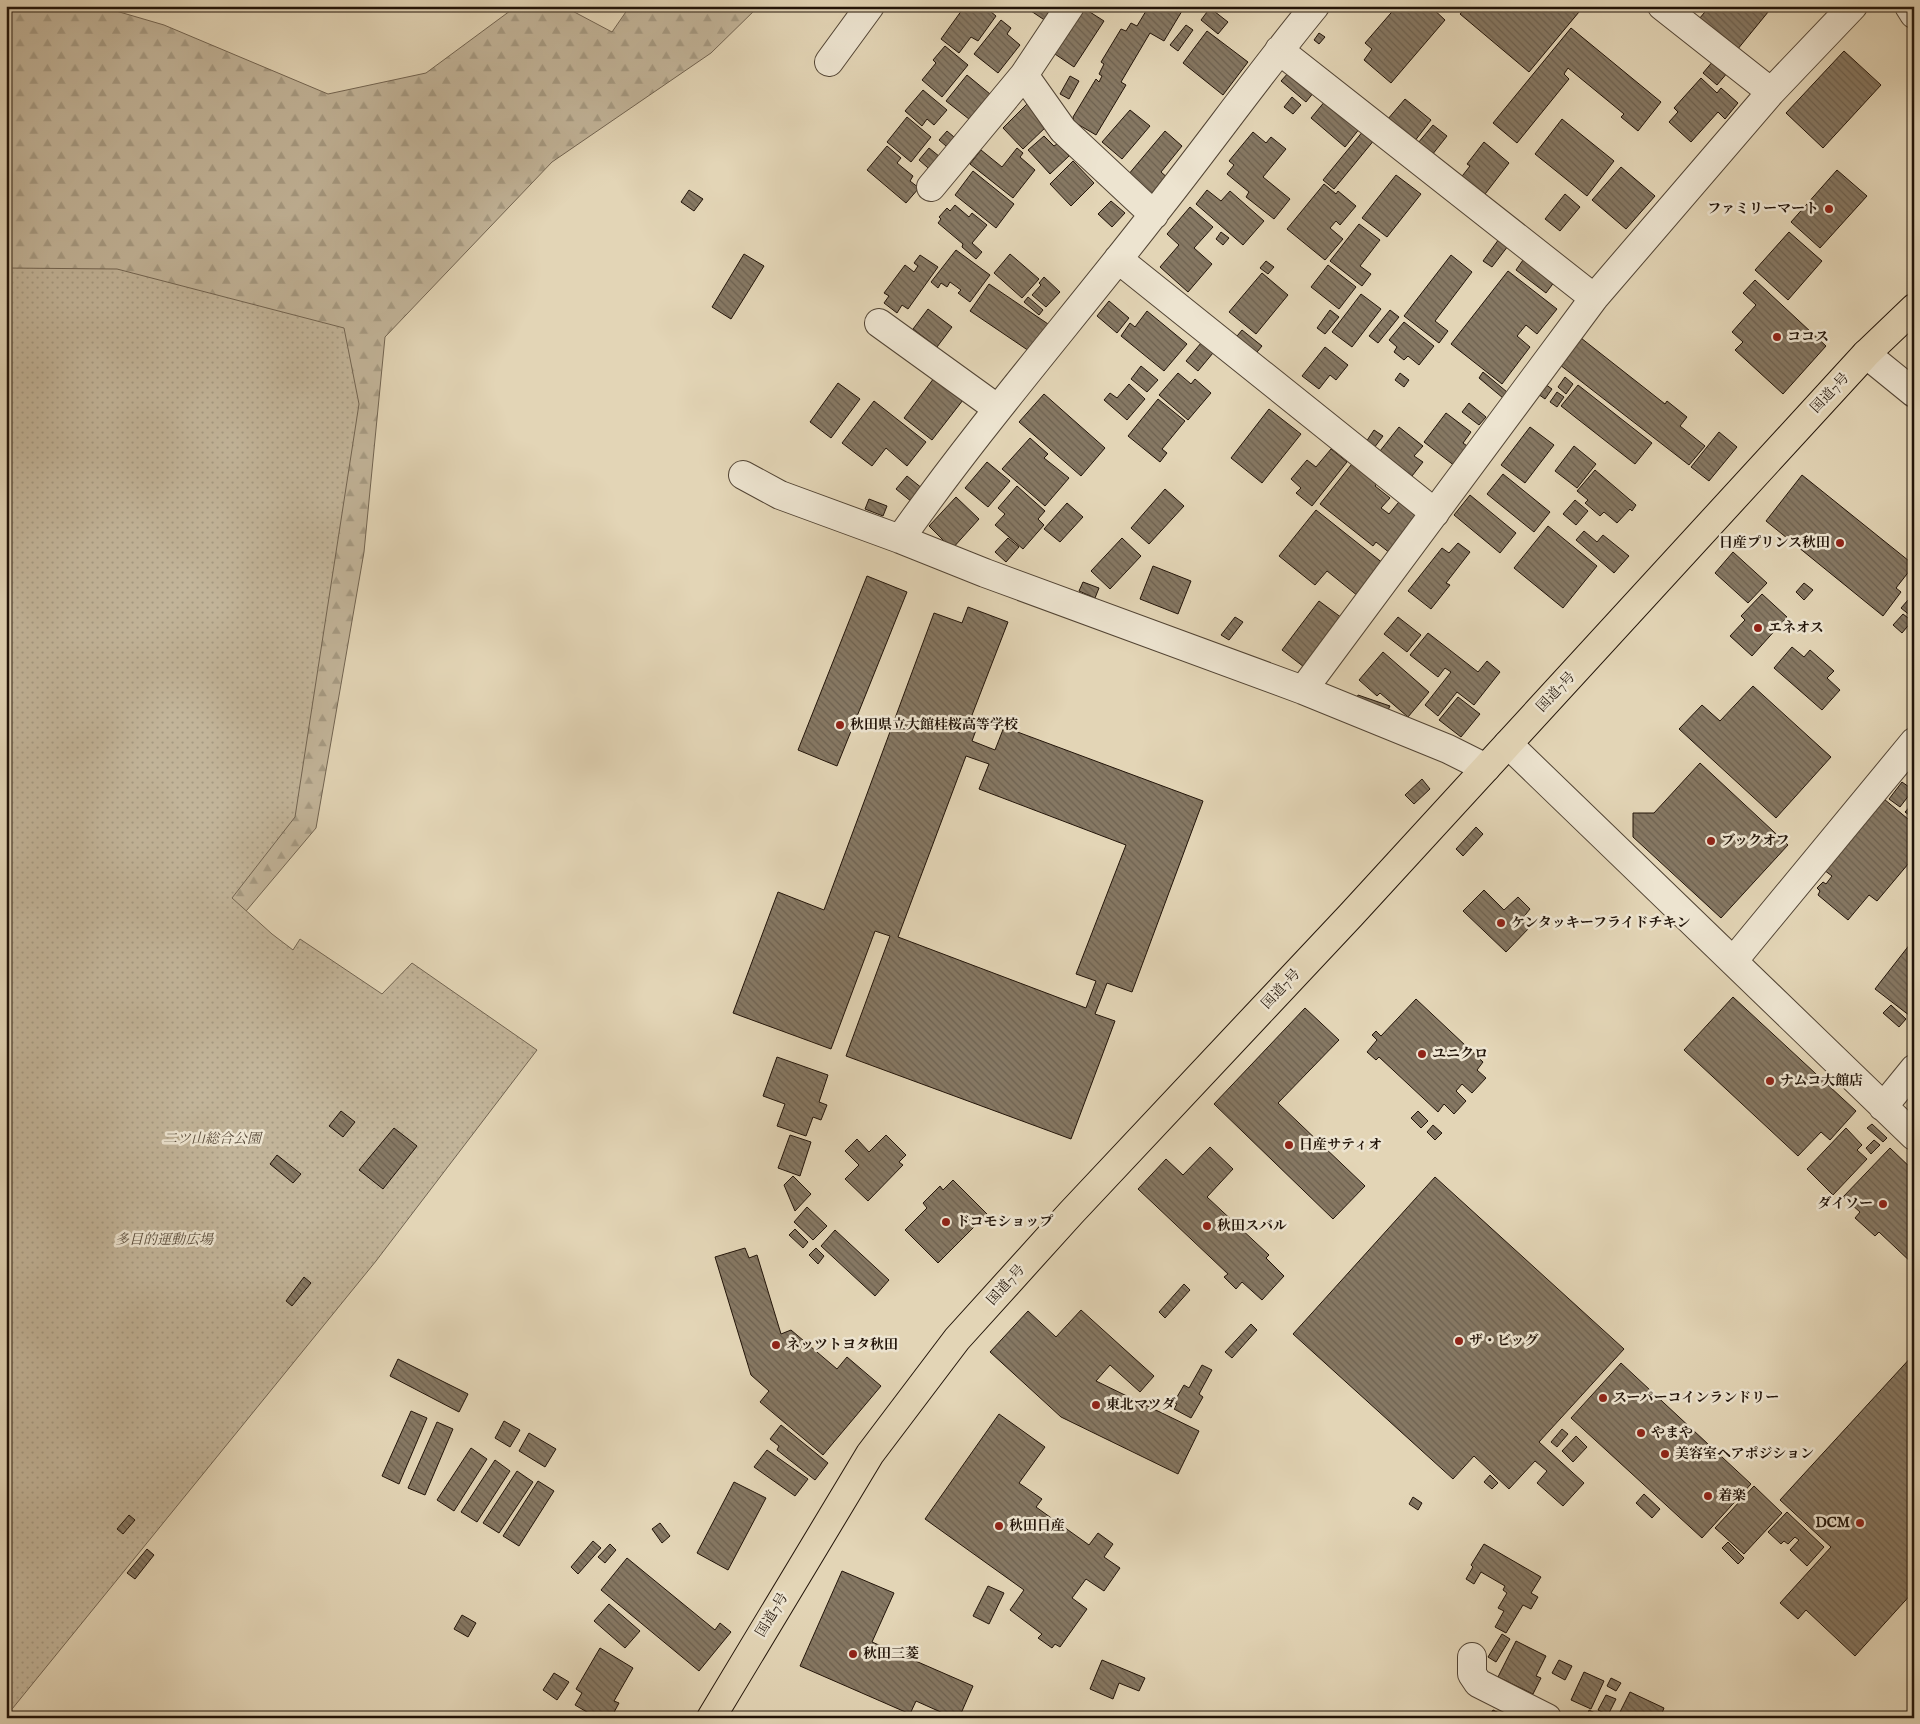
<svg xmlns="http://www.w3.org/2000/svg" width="1920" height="1724" font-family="'IM FELL English','Noto Serif JP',serif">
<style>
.forest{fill:url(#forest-firs);stroke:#726451}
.park{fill:url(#park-dots);stroke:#726451}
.building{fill:url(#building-back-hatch);stroke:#221409;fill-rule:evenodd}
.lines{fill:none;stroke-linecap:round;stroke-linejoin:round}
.minor-casing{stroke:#524434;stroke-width:30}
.highway-casing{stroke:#221409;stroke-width:30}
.minor{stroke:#ede4d0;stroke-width:28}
.highway{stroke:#e3d5b6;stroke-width:28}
.poi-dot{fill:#8f2418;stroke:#ede4d0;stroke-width:2}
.labels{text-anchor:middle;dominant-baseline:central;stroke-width:5;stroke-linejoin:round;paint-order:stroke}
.poi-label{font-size:14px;font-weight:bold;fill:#221409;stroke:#ede4d0;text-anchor:start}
.street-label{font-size:14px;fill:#221409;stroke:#ede4d0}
.park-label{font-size:14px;font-style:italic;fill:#5a4c3b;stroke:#ede4d0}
</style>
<defs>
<pattern id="forest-firs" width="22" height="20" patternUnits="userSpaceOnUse" patternTransform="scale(1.25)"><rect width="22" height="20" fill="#c2b499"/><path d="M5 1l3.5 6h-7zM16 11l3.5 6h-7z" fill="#a69a82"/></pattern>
<pattern id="park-dots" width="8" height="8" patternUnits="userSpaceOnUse" patternTransform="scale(1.25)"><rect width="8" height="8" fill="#c2b499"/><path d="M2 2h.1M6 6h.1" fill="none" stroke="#a69a82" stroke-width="1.8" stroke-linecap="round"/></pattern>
<pattern id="building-back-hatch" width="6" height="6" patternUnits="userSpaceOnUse" patternTransform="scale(1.25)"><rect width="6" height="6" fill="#867863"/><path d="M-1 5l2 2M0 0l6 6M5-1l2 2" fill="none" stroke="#6d6150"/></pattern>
</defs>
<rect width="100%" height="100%" fill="#e3d5b6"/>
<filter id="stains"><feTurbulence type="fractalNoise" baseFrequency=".004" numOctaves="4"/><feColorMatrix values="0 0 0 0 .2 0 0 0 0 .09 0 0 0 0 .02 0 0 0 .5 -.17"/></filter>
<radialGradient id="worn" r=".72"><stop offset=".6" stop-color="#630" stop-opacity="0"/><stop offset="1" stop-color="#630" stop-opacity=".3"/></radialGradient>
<path class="forest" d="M6 6H99L164 25 328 94 426 73 514 8 563 6 612 32 630 6H759L711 53 552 162 385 337 364 552 316 828 215 948 6 1056Z"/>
<path class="park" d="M6 268 117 269 344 328 359 404 295 817 232 898 272 934 293 950 300 939 382 994 412 963 537 1050 376 1261 8 1714 6 1712Z"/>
<path class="building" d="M962 6H984L996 16 978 41 971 37 959 53 941 39 962 10 960 9Z
M1034 6H1059L1049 23 1031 11Z
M1149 6H1185L1164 41 1150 33 1121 82 1126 85 1096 135 1074 122 1073 117 1096 79 1099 82 1102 76 1099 74 1104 64 1101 62 1121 29 1126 31 1131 23 1137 26Z
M1397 6H1404L1407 9 1410 6H1430L1445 20 1391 83 1364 60 1372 49 1365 43Z
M1467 6H1584L1529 72 1460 14Z
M1710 6H1722L1726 10 1729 6H1773L1737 50 1699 19Z
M1082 7 1104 21 1074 67 1052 52Z
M1210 8 1228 22 1218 34 1201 20Z
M1001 20 1011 28 1007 34 1020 45 998 73 974 54Z
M1186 25 1193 30 1178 51 1170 45Z
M1571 28 1661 102 1638 131 1621 117 1624 114 1568 68 1564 74 1569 79 1517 143 1493 123Z
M1207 31 1248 62 1223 95 1183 63Z
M1319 33 1325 37 1319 44 1314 40Z
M945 46 968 65 942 97 922 80 936 63 933 60Z
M1844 51 1881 85 1823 148 1786 113Z
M1714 60 1728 72 1717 85 1703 73Z
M1289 72 1314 92 1306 102 1281 81Z
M967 75 990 94 969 119 946 101Z
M1070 76 1079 81 1069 99 1060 94Z
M1701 78 1717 93 1721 88 1738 103 1725 119 1718 112 1691 142 1669 122 1678 112 1674 108Z
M923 90 947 110 934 125 927 119 922 126 905 111Z
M1292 97 1301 105 1293 114 1284 107Z
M1405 99 1431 120 1414 142 1387 120Z
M1326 100 1360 128 1345 147 1311 118Z
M1027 104 1048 125 1023 149 1003 128Z
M1130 110 1150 126 1122 159 1102 142Z
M907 117 931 137 911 162 887 142Z
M1562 119 1614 161 1587 196 1535 154Z
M1433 125 1447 136 1432 155 1418 143Z
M1364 130 1375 139 1334 189 1323 180Z
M947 131 961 143 953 152 939 140Z
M1165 131 1182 146 1161 172 1169 179 1155 197 1128 175Z
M1253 132 1266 143 1271 137 1286 149 1263 177 1290 199 1274 219 1246 197 1249 192 1227 174 1234 165 1229 161Z
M1044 136 1054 146 1057 144 1069 156 1050 174 1028 150Z
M1484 142 1509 163 1482 198 1459 180 1470 166 1467 164Z
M887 146 901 158 897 163 913 176 910 181 919 188 906 203 867 170Z
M929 148 945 161 935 174 919 160Z
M1017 148 1023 153 1020 157 1035 170 1013 198 970 164 981 150 1002 167Z
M1073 161 1094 183 1071 206 1050 184Z
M1621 167 1655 196 1626 229 1592 200Z
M1837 170 1867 196 1820 248 1791 222Z
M973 171 1014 204 996 228 955 195Z
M1396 175 1421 194 1387 237 1362 218Z
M1324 184 1336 194 1338 191 1356 206 1340 225 1336 221 1330 228 1343 239 1325 260 1287 229Z
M689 190 703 199 694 211 681 202Z
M1207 190 1221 201 1230 191 1264 221 1243 245 1196 204Z
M1565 194 1580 207 1560 231 1545 219Z
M1111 201 1125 213 1112 227 1098 214Z
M955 205 969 217 972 213 987 225 972 243 982 252 976 259 962 247 963 244 938 223 941 219 939 217 947 208 950 211Z
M1190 207 1213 227 1194 248 1212 264 1188 292 1160 267 1179 245 1167 234Z
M1359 224 1380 240 1360 266 1371 274 1362 286 1330 261Z
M1221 232 1229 238 1223 245 1216 239Z
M1789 232 1822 261 1788 300 1755 270Z
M1499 239 1508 246 1492 267 1483 261Z
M956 250 990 275 970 302 958 293 961 290 950 282 947 287 941 283 938 288 931 282Z
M1528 253 1558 277 1546 293 1516 270Z
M744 254 764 266 731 319 712 307Z
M1010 254 1039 279 1022 298 994 273Z
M920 255 938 267 908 309 902 305 897 313 884 303 889 296 884 293 905 265 914 272 918 266 914 263Z
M1451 255 1472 272 1435 321 1448 331 1439 343 1404 316Z
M1266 261 1274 267 1268 274 1260 268Z
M1328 265 1356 287 1339 309 1311 287Z
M1508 271 1557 309 1537 334 1526 325 1517 336 1530 347 1502 384 1451 344Z
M1262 273 1288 295 1256 334 1229 312Z
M1044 277 1060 292 1046 307 1032 295 1041 285 1039 283Z
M1755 280 1826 346 1783 394 1735 350 1743 342 1732 332 1756 305 1743 293Z
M989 284 1051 326 1032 353 970 311Z
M1361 294 1381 309 1352 347 1332 332Z
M1028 297 1043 310 1039 315 1024 302Z
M1109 301 1129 318 1117 333 1097 316Z
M928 309 952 327 937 347 913 329Z
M1330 310 1339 317 1325 334 1317 328Z
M1390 310 1399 317 1378 343 1369 336Z
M1147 311 1187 344 1164 371 1121 336 1130 323 1135 327Z
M1404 322 1434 346 1419 365 1408 356 1404 360 1394 352 1397 347 1389 340Z
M1242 330 1262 346 1253 357 1233 341Z
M1581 338 1665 404 1667 401 1687 417 1680 426 1705 446 1689 465 1560 365Z
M1201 343 1213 353 1198 371 1186 361Z
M1325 347 1348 365 1336 380 1330 375 1319 389 1302 376Z
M1141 366 1158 380 1147 392 1131 379Z
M1483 372 1513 397 1509 403 1479 378Z
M1178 373 1191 384 1195 379 1211 393 1188 420 1159 395Z
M1400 373 1409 380 1404 387 1395 380Z
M1565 377 1573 384 1566 394 1558 387Z
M934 378 963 400 932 440 904 418Z
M838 383 860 399 831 438 810 422Z
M1129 384 1145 399 1127 420 1104 400 1110 393 1117 398Z
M1545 384 1552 389 1545 399 1538 394Z
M1578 385 1652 443 1635 464 1561 406Z
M1557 392 1564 397 1557 407 1550 402Z
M1044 394 1105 448 1081 476 1019 422Z
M1158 399 1185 421 1162 449 1167 453 1160 462 1128 436Z
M874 401 926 442 907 466 886 448 872 466 842 443Z
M1469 403 1486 417 1479 425 1462 412Z
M1269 409 1301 434 1262 483 1231 458Z
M1446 413 1471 432 1463 443 1474 451 1460 470 1424 442Z
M1399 427 1423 446 1414 456 1423 462 1412 476 1380 451Z
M1530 427 1554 445 1525 483 1501 465Z
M1374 430 1383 436 1374 448 1366 442Z
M1719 432 1737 447 1709 481 1691 467Z
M1030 438 1048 454 1044 458 1069 478 1045 506 1002 469Z
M1574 446 1596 464 1577 488 1555 471Z
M1331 449 1347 462 1312 506 1296 493 1301 488 1291 479 1307 460 1316 467Z
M1355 460 1380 480 1375 486 1390 498 1381 508 1389 514 1403 497 1427 516 1395 557 1376 542 1373 546 1320 504Z
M987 462 1010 481 988 507 965 488Z
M1595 470 1636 505 1632 511 1630 509 1617 523 1604 512 1600 516 1585 503 1588 500 1577 491Z
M1503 474 1550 512 1534 532 1487 494Z
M1802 475 1914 565 1896 588 1901 592 1883 616 1766 521Z
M907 476 923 489 912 502 896 489Z
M1017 486 1045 511 1038 519 1044 525 1023 549 995 525 1005 514 998 508Z
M1165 489 1184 506 1149 544 1131 528Z
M1470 495 1516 533 1500 553 1454 515Z
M956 497 979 519 952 549 929 526Z
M869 499 887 506 883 516 865 509Z
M1575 500 1588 511 1576 525 1563 514Z
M1067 503 1083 517 1060 542 1044 529Z
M1316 510 1384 564 1358 596 1327 571 1315 585 1279 556Z
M1548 526 1597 566 1563 608 1514 568Z
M1584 531 1597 542 1603 535 1629 556 1614 573 1576 540Z
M1008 538 1019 547 1006 562 995 552Z
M1122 538 1141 556 1110 589 1091 571Z
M1458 543 1470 552 1446 583 1450 585 1431 609 1408 591 1442 548 1449 553Z
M1733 552 1767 583 1748 603 1715 573Z
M1153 566 1191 581 1178 614 1140 599Z
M867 576 907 592 837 766 798 750Z
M1083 582 1099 588 1095 598 1079 591Z
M1804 583 1813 590 1804 600 1796 592Z
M1762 594 1787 617 1752 656 1730 636 1745 620 1741 616Z
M1908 600 1914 605 1912 617 1901 608Z
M1319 601 1342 618 1304 667 1282 650Z
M968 607 1008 622 972 715 980 719 972 741 995 750 1004 727 1203 801 1132 992 1107 983 1095 1014 1115 1021 1071 1139 846 1056 890 936 875 931 831 1049 733 1013 778 892 824 910 934 613 962 623ZM966 756 989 764 979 789 1126 845 1076 974 1096 981 1086 1008 898 937Z
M1903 614 1912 621 1902 633 1893 625Z
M1235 617 1243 622 1229 640 1221 635Z
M1398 617 1421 635 1407 652 1384 634Z
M1428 633 1478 672 1487 661 1500 672 1474 705 1457 692 1438 716 1425 705 1451 672 1445 668 1438 677 1410 655Z
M1792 647 1804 657 1810 650 1834 671 1827 678 1840 690 1822 710 1774 668Z
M1383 652 1429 692 1408 717 1380 693 1377 696 1359 680Z
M1753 686 1831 757 1776 818 1679 729 1702 705 1720 721Z
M1358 695 1390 706 1387 712 1356 700Z
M1458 697 1480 714 1461 737 1439 720Z
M1700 763 1788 845 1721 918 1633 837V813H1654Z
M1422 779 1430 789 1414 804 1405 795Z
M1902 782 1913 790 1900 807 1889 799Z
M1884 799 1914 824V857L1877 901 1869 895 1848 920 1818 895 1820 891 1817 888 1823 882 1826 884 1832 876 1824 870Z
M1914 802V819L1905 812Z
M1476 827 1483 834 1463 856 1456 849Z
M1484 890 1504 910 1518 897 1530 909 1522 919 1530 927 1506 952 1463 911Z
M1914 939V1019L1875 989Z
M1733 997 1856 1111 1830 1140 1821 1132 1798 1156 1684 1050Z
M1416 999 1483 1062 1477 1070 1486 1078 1472 1093 1462 1084 1456 1091 1466 1101 1454 1114 1444 1104 1438 1112 1379 1057 1376 1060 1367 1052 1377 1040 1372 1035 1376 1031 1381 1036Z
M1891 1005 1906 1019 1899 1027 1883 1013Z
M1305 1008 1339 1040 1278 1103 1365 1186 1333 1219 1214 1104Z
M777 1057 828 1075 819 1102 827 1105 821 1120 813 1117 806 1136 777 1126 785 1104 763 1096Z
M341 1111 355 1122 343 1137 329 1126Z
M1418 1111 1428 1121 1421 1128 1411 1118Z
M1872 1124 1887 1138 1883 1142 1867 1128Z
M1433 1125 1442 1133 1435 1140 1427 1132Z
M394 1128 417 1146 383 1189 359 1170Z
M1846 1128 1862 1145 1857 1150 1867 1159 1833 1195 1807 1169Z
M790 1135 811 1142 800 1176 778 1168Z
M886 1135 906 1155 899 1162 903 1165 868 1201 845 1179 859 1165 845 1151 857 1139 869 1152Z
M1874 1140 1880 1145 1871 1154 1866 1148Z
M1210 1147 1233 1169 1207 1197 1269 1255 1266 1258 1284 1276 1262 1300 1242 1282 1236 1289 1224 1277 1228 1274 1138 1189 1166 1159 1183 1175Z
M1890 1148 1914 1171V1265L1879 1232 1875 1236 1855 1218 1860 1212 1843 1197Z
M277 1155 301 1174 293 1183 270 1164Z
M793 1176 811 1194 795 1211 784 1185Z
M1435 1177 1624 1349 1539 1442 1584 1483 1563 1506 1537 1483 1547 1471 1535 1461 1509 1489 1474 1456 1453 1479 1293 1334Z
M953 1180 987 1214 938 1263 905 1230 927 1208 923 1203 940 1186 943 1190Z
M807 1207 827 1226 813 1240 794 1222Z
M795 1229 808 1242 803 1248 789 1235Z
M835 1230 889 1280 875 1296 821 1246Z
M745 1248 749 1258 757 1255 781 1334 791 1330 837 1369 847 1357 881 1386 823 1455 760 1402 769 1391 751 1375 715 1257Z
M816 1248 824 1256 818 1264 809 1255Z
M304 1277 311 1283 292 1306 286 1301Z
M1184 1284 1190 1290 1165 1318 1159 1312Z
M1081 1310 1154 1376 1140 1392 1110 1365 1096 1381 1199 1431 1178 1474 1061 1417 990 1352 1028 1311 1056 1337Z
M1251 1324 1257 1330 1232 1358 1225 1352Z
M1914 1354V1591L1855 1656 1806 1610 1798 1619 1780 1603 1831 1547 1780 1500Z
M398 1359 468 1394 459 1412 390 1376Z
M1621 1363 1751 1484 1702 1538 1571 1418Z
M1202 1365 1212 1370 1199 1394 1203 1397 1191 1418 1174 1409 1177 1404 1174 1402 1184 1385 1189 1388Z
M411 1411 427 1418 399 1484 382 1476Z
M999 1414 1045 1447 1019 1483 1042 1499 1036 1507 1089 1545 1098 1533 1113 1544 1104 1557 1120 1568 1104 1591 1086 1579 1072 1598 1087 1609 1060 1647 1055 1644 1052 1648 1038 1638 1042 1634 1010 1610 1024 1590 925 1519Z
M504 1421 520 1430 510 1447 495 1438Z
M437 1422 453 1429 425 1495 408 1488Z
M781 1425 828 1463 815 1480 777 1450 779 1446 770 1439Z
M1562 1429 1568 1434 1557 1447 1551 1442Z
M529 1433 556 1449 545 1467 519 1451Z
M1576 1436 1587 1447 1573 1462 1562 1451Z
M471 1448 487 1459 454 1511 437 1500Z
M767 1450 808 1479 795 1496 754 1467Z
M495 1460 510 1471 477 1522 461 1512Z
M517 1471 533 1482 499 1533 483 1523Z
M1490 1475 1498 1483 1492 1489 1484 1482Z
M538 1481 554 1491 519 1546 503 1536Z
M734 1482 766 1498 728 1570 697 1553Z
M1754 1486 1782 1513 1744 1554 1715 1528Z
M1644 1494 1660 1509 1652 1518 1636 1503Z
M1413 1497 1422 1503 1418 1510 1409 1504Z
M1787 1512 1824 1547 1807 1566 1790 1550 1799 1540 1795 1537 1788 1544 1784 1541 1781 1544 1768 1532Z
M129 1515 135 1520 123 1534 117 1529Z
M660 1523 670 1536 662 1543 652 1529Z
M593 1541 601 1548 578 1574 571 1567Z
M1728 1542 1744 1558 1738 1564 1722 1548Z
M610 1544 616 1550 605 1563 598 1557Z
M1484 1544 1541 1577 1531 1593 1538 1597 1531 1609 1523 1605 1506 1633 1495 1627 1504 1611 1498 1608 1507 1593 1503 1590 1505 1586 1481 1572 1474 1584 1466 1579 1473 1567 1471 1565Z
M147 1549 154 1555 135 1579 127 1573Z
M627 1558 715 1630 720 1623 731 1632 699 1671 601 1590Z
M842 1571 894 1593 872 1642 973 1686 959 1718H954L916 1701 910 1714 800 1666Z
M988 1586 1004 1593 989 1624 973 1616Z
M609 1604 640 1631 625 1648 594 1621Z
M462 1615 476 1623 468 1637 454 1629Z
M1502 1634 1510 1639 1496 1662 1488 1657Z
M1516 1641 1546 1656 1536 1676 1541 1678 1533 1694 1498 1677Z
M600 1648 633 1668 614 1701 619 1703 611 1718H597L575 1705 582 1693 576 1689Z
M1102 1660 1145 1678 1139 1691 1119 1683 1113 1699 1090 1689Z
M1559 1660 1572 1666 1565 1680 1552 1673Z
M1584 1672 1604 1681 1591 1709 1571 1700Z
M554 1673 569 1682 557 1700 543 1690Z
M1611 1678 1621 1683 1616 1691 1607 1686Z
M1630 1692 1664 1708 1660 1718H1617Z
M1606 1695 1616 1699 1608 1715 1598 1710Z
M1493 1710 1505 1716 1504 1718H1488Z
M1589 1710 1605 1718H1586Z
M867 1713 897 1717 866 1718Z"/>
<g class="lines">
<g class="minor-casing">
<path id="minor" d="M1662 6 1771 92
M1909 6 1914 14
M1279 50 1594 298
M829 62 870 6
M1024 75 1063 130 1154 215
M931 187 1024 75 1070 6
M1118 259 1435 513
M879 323 998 409
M1866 354 1914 393
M743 475 780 495 900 539 985 573 1303 690 1448 749 1486 768
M900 539C979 427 1069 323 1153 215 1208 146 1259 74 1315 6
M1303 690 1594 298 1771 92 1853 6
M1508 744 1914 1136
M1734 960 1914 742
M1883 1107 1914 1069
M1472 1657V1674L1478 1683 1547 1718"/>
</g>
<g class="highway-casing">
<path id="highway" d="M711 1718 870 1454 957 1339 1071 1213 1351 915 1866 354 1914 308"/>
</g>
<use href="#minor" class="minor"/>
<use href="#highway" class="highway"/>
</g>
<g class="poi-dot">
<circle cx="1829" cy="209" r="5"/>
<circle cx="1777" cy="337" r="5"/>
<circle cx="1840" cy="543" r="5"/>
<circle cx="1758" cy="628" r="5"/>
<circle cx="840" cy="725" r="5"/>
<circle cx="1711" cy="841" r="5"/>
<circle cx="1501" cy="923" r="5"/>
<circle cx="1422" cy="1054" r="5"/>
<circle cx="1770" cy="1081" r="5"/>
<circle cx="1289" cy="1145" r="5"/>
<circle cx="1883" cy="1204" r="5"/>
<circle cx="946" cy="1222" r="5"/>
<circle cx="1207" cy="1226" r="5"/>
<circle cx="1459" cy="1341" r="5"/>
<circle cx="776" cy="1345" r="5"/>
<circle cx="1603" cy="1398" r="5"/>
<circle cx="1096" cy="1405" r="5"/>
<circle cx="1641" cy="1433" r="5"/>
<circle cx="1665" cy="1454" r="5"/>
<circle cx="1708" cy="1496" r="5"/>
<circle cx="1860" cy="1523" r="5"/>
<circle cx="999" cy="1526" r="5"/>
<circle cx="853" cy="1654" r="5"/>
</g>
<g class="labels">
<g class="poi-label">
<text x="1819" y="209" text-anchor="end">ファミリーマート</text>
<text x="1787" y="337">ココス</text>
<text x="1830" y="543" text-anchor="end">日産プリンス秋田</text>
<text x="1768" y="628">エネオス</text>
<text x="850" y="725">秋田県立大館桂桜高等学校</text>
<text x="1721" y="841">ブックオフ</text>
<text x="1511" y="923">ケンタッキーフライドチキン</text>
<text x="1432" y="1054">ユニクロ</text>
<text x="1780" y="1081">ナムコ大館店</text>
<text x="1299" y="1145">日産サティオ</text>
<text x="1873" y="1204" text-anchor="end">ダイソー</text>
<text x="956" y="1222">ドコモショップ</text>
<text x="1217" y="1226">秋田スバル</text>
<text x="1469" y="1341">ザ・ビッグ</text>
<text x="786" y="1345">ネッツトヨタ秋田</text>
<text x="1613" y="1398">スーパーコインランドリー</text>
<text x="1106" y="1405">東北マツダ</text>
<text x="1651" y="1433">やまや</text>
<text x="1675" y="1454">美容室ヘアポジション</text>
<text x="1718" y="1496">着楽</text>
<text x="1850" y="1523" text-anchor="end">DCM</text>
<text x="1009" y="1526">秋田日産</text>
<text x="863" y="1654">秋田三菱</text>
</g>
<g class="street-label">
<text transform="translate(1830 393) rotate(-47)">国道7号</text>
<text transform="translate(1556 692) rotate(-47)">国道7号</text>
<text transform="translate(1281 989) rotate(-47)">国道7号</text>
<text transform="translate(1006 1285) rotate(-48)">国道7号</text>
<text transform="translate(772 1615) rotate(-59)">国道7号</text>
</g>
<g class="park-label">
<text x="212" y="1139">二ツ山総合公園</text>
<text x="164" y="1240">多目的運動広場</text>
</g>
</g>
<rect width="1920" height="1724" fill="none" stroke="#e3d5b6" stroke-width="25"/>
<rect x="8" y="8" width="1905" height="1709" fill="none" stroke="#221409" stroke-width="2.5"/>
<rect x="12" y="12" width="1895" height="1699" fill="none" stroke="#221409"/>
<rect width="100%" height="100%" filter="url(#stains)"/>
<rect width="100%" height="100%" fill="url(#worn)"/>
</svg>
